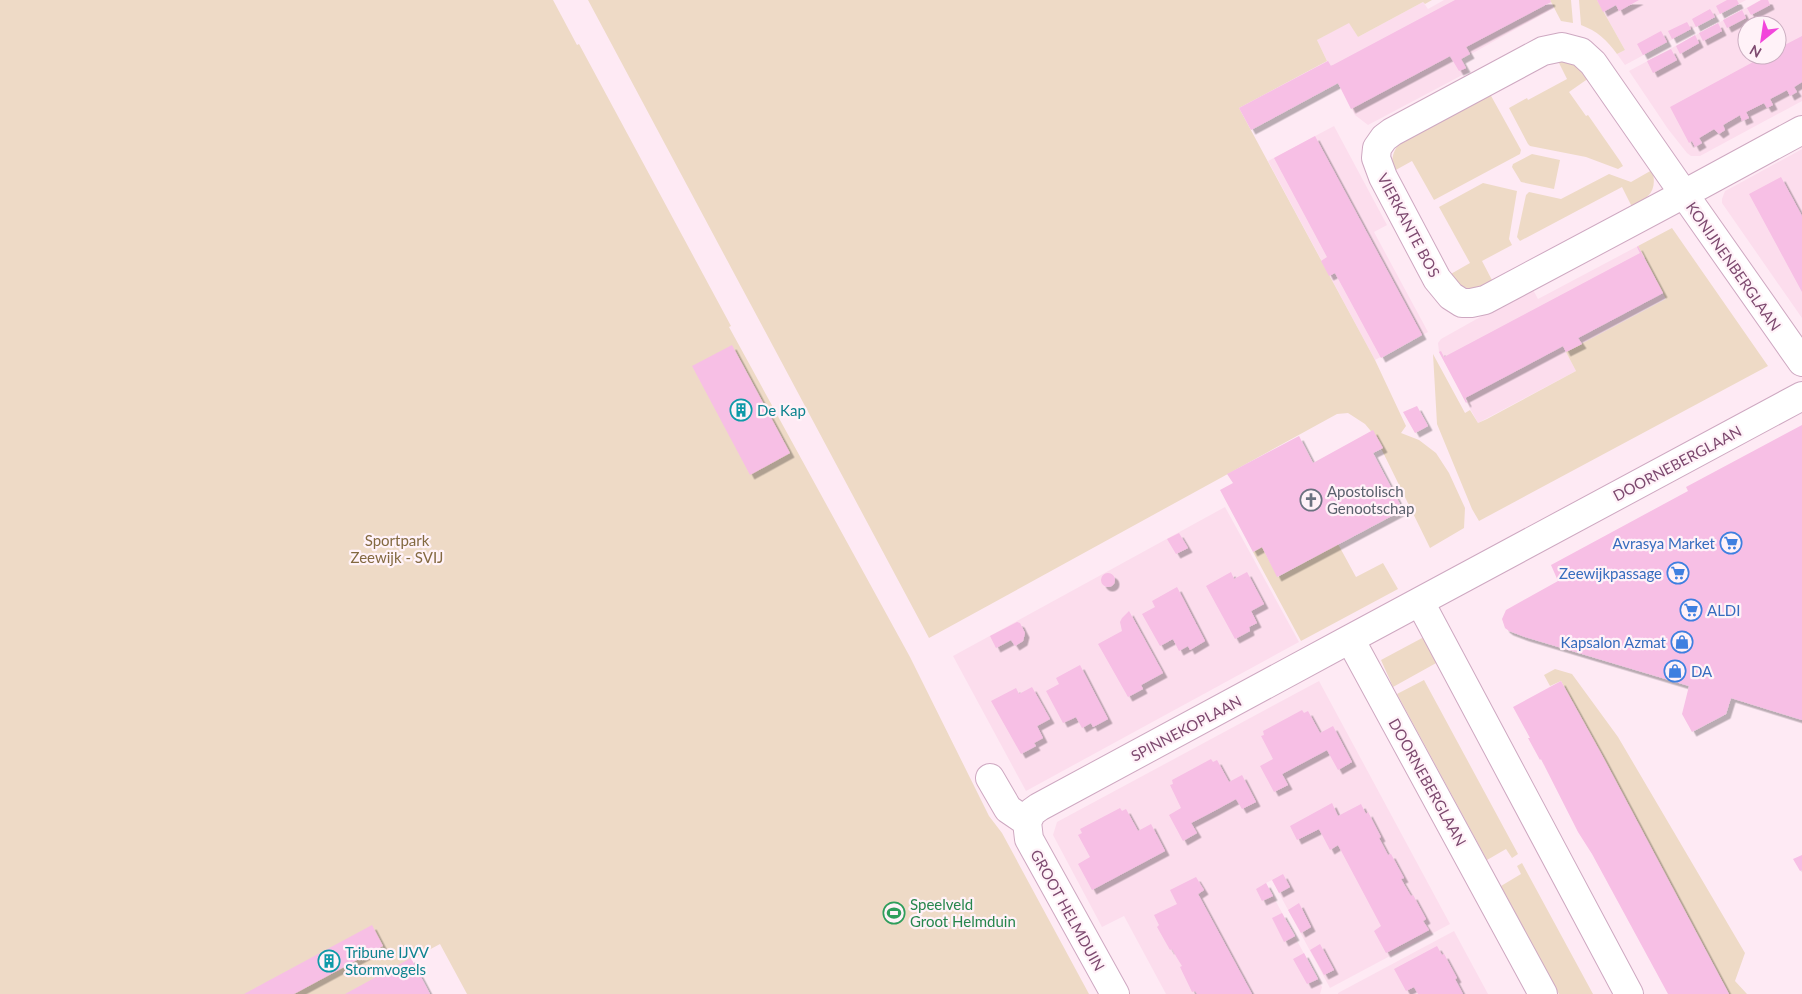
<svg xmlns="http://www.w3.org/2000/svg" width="1802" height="994" font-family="Lato,sans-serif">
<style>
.residential{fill:#fcdded;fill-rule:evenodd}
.green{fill:#eedac6}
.building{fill:#f7bfe5;filter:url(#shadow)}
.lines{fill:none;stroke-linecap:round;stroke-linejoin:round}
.minor-casing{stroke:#cea8c1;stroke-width:30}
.minor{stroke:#fff;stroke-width:28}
.labels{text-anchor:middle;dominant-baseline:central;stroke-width:4.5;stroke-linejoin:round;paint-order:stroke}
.street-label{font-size:15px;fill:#7d496f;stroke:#fff2f8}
.culture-label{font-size:15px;fill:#0d838f;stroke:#fff2f8;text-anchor:start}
.worship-label{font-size:15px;fill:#5b616d;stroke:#fff2f8;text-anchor:start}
.park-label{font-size:15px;fill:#836940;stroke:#fff2f8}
.shop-label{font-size:15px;fill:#366cbe;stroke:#fff2f8;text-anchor:end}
.leisure-label{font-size:15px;fill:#27864d;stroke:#fff2f8;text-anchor:start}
</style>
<defs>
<filter id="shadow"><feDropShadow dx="4.5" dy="4.5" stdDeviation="0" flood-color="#0004"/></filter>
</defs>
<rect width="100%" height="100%" fill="#feeaf4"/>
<path class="residential" d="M1444 0H1550L1554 8 1462 59 1468 72 1368 125 1355 115 1338 83 1251 130 1239 108 1327 61 1317 40 1349 22 1358 37 1423 2 1428 9Z
M1597 0H1746L1625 65 1617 54 1625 50Z
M1761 0H1802V101L1700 156H1691L1687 153 1668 129 1629 71ZM1747 25H1777V55H1747Z
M1334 126 1387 225 1374 232 1428 332 1375 360 1268 161Z
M1802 149V318L1722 203V199L1725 191 1729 189Z
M1638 246 1666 298 1566 352 1576 371 1478 423 1439 352 1438 343 1441 339 1532 288 1538 299Z
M1225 507 1299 642 1026 791 953 656Z
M1319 681 1450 924 1330 988 1272 880 1266 883 1322 987 1320 994H1166L1124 916 1102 927 1053 835 1057 822Z
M1454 931 1488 994H1338V993Z"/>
<path class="green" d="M0 0H553L577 45 579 44 731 326 729 327 910 657 989 816 1002 833 1089 994H467L440 944 347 994H0Z
M588 0H1432L1425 4 1423 2 1358 37 1349 23 1317 40 1327 61 1239 108 1375 360 1406 426 1401 433 1419 440 1436 453 1449 473 1465 508 1464 528 1430 548 1375 436 1365 424 1348 413 1337 414 929 638Z
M1550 0H1571L1573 23 1561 21Z
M1579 0H1597L1625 50 1617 54C1607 40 1597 31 1581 25Z
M1557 59 1573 61 1589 78 1569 92 1586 116 1588 115 1620 161 1623 166 1618 169 1586 157 1530 146 1528 144 1509 108 1527 98 1528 100 1567 79Z
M1490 94 1521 150 1520 154 1434 200 1412 161 1394 171C1391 160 1392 153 1399 144Z
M1532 154 1560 160 1554 189 1521 182 1512 167 1513 164Z
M1652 170C1658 190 1649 198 1632 207L1622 187 1520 241 1517 237 1526 195 1529 192 1561 199 1609 174 1631 182Z
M1483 183 1517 191 1509 239 1512 245 1482 261 1493 282C1471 293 1466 291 1449 275L1470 263 1439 207Z
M1672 228 1768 366 1479 521 1472 509 1437 424 1433 354 1465 413 1470 410 1478 423 1487 419 1576 371 1566 352 1666 299 1638 246Z
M1338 544 1356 577 1383 563 1398 589 1301 641 1253 552 1262 547 1278 577Z
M1424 637 1438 662 1393 687 1381 660Z
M1555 669 1572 674 1618 737 1745 953 1735 981 1747 994H1729L1561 681 1550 686 1544 675Z
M1424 680 1518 854 1512 858 1506 849 1487 860 1397 694Z
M1522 863 1593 994H1559L1501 886 1521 874 1517 866Z"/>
<path class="building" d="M1455 0H1550L1551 2 1466 47 1470 54 1461 59 1466 68 1459 71 1450 56 1351 109 1338 83 1251 130 1239 108 1328 61 1331 66Z
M1597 0H1639L1619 11 1616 5 1603 12Z
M1727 0H1737L1739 4 1720 14 1716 6Z
M1761 0H1768L1770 5 1751 15 1747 8Z
M1710 9 1715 17 1696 27 1692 19Z
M1742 10 1746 18 1727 28 1723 20Z
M1687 22 1691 29 1672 39 1668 31Z
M1718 23 1722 31 1703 41 1699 33Z
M1661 31 1667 42 1643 55 1637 44Z
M1695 35 1699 43 1680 54 1676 46Z
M1802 36V82L1794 87 1797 92 1790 96 1787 90 1770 99 1773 105 1767 108 1764 103 1746 112 1749 118 1742 121 1740 115 1723 125 1725 130 1719 134 1714 129 1699 138 1702 143 1695 147 1692 141 1689 143 1670 107 1766 55H1777V49Z
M1671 49 1677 60 1653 73 1647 61Z
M1315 136 1422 335 1381 358 1335 273 1329 276 1321 261 1327 257 1274 158Z
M1781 177 1802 216V292L1749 194Z
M1638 246 1663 293 1578 338 1582 344 1566 352 1563 346 1465 398 1467 402 1466 403 1439 352 1441 351 1444 357 1640 253 1637 247Z
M732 345 790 453 750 475 692 366Z
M1417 406 1428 426 1415 433 1403 412Z
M1802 425V720L1731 698 1726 714 1692 732 1682 714 1689 686 1525 637 1509 631 1505 628 1502 619 1506 610 1558 581 1551 565 1688 491 1686 487Z
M1373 430 1383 448 1373 453 1403 510 1277 577 1262 547 1253 552 1220 490 1233 483 1227 474 1299 436 1313 463Z
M1179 533 1188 548 1176 554 1167 539Z
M1231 572 1234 579 1247 572 1264 604 1251 611 1257 623 1249 627 1250 631 1235 639 1206 586Z
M1101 580a7 7 0 1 1 14 0a7 7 0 1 1-14 0Z
M1177 587 1205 641 1190 650 1188 646 1179 651 1173 639 1160 646 1142 614 1155 607 1152 601Z
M1129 611 1163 673 1141 685 1143 689 1128 697 1098 644 1122 631 1120 622 1122 618Z
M1017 622 1020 623 1025 633 1023 641 1015 646 1011 640 996 648 990 636Z
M1080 665 1108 719 1093 727 1091 723 1082 728 1076 717 1063 723 1046 691 1059 684 1056 678Z
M1561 681 1602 755 1729 994H1668L1592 854 1578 832 1541 759 1540 760 1528 738H1530L1513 707Z
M1032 687 1050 719 1037 726 1043 738 1034 743 1036 746 1021 754 991 701 1016 688 1019 694Z
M1302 710 1304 713 1308 711 1320 733 1333 726 1352 762 1338 770 1327 750 1282 774 1288 785 1274 792 1260 766 1273 759 1261 736 1264 735 1263 731Z
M1211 759 1213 762 1217 760 1229 782 1242 775 1256 802 1242 809 1236 799 1214 811 1191 823 1197 833 1183 841 1169 815 1181 808 1170 785 1173 784 1172 780Z
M1332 803 1338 816 1361 804 1366 814 1368 812 1381 837 1379 838 1388 855 1391 854 1404 878 1401 879 1411 896 1413 895 1426 919 1423 921 1429 930 1386 953 1374 931 1381 926 1338 845 1330 850 1319 829 1297 840 1290 826Z
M1120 808 1122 811 1126 809 1138 831 1151 824 1165 851 1092 890 1078 864 1090 857 1078 835 1082 833 1080 829Z
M1802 855V870L1800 871 1793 859Z
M1283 874 1290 887 1279 893 1272 880Z
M1196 877 1204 890 1198 894 1252 994H1197L1195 991 1192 992 1180 967 1182 966 1177 958 1172 949 1170 950 1157 927 1159 925 1154 915 1177 904 1170 890Z
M1266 883 1273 896 1262 901 1256 889Z
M1299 903 1311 927 1301 933 1288 910Z
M1282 913 1295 936 1284 942 1272 918Z
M372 925 383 946 294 994H244Z
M1320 944 1334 970 1324 975 1310 950Z
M1437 946 1442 955 1444 954 1457 978 1455 979 1463 994H1418L1414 987 1406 991 1394 969Z
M1304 953 1318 979 1307 984 1293 959Z
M411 958 430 994H345Z"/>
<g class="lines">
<g class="minor-casing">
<path id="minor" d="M1562 47 1581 52 1593 63 1684 194 1485 300 1471 303H1462L1451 296 1437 279 1383 177 1376 158 1377 148 1384 138 1392 132 1543 51Z
M1802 130 1684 194 1802 362
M1420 602 1629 994
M990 778 1008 809 1027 822 1029 839 1115 994
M1027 822 1032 812 1039 807 1350 639
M1543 994 1350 639 1802 396"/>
</g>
<use href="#minor" class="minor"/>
</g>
<defs>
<g id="building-ring" transform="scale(1.125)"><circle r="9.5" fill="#fff2f8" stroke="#0f9aa8" stroke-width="1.5"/><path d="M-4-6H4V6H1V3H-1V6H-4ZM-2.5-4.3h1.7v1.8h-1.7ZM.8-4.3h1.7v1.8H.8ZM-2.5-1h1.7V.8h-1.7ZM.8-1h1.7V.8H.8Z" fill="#0f9aa8"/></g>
<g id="church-ring" transform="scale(1.125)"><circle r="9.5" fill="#fff2f8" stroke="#6b7280" stroke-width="1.5"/><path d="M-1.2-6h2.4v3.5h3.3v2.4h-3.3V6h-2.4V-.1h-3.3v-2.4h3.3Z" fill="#6b7280"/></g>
<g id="supermarket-ring" transform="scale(1.125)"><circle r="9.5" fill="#fff2f8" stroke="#3f7fe0" stroke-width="1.5"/><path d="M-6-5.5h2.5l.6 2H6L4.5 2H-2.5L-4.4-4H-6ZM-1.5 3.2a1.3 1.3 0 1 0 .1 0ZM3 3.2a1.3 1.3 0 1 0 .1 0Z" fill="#3f7fe0"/></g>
<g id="shop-ring" transform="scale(1.125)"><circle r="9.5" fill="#fff2f8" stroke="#3f7fe0" stroke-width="1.5"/><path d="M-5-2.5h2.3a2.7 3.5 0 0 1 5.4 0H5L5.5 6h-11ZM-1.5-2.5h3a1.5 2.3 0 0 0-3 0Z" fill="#3f7fe0"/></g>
<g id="stadium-ring" transform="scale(1.125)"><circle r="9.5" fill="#fff2f8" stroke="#2e9e5b" stroke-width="1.5"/><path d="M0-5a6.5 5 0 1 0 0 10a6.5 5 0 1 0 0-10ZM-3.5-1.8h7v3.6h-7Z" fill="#2e9e5b"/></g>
</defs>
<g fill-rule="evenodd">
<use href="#building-ring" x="741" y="410"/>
<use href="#church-ring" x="1311" y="500"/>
<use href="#supermarket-ring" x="1731" y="543"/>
<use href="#supermarket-ring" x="1678" y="573"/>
<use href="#supermarket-ring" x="1691" y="610"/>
<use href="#shop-ring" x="1682" y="642"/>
<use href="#shop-ring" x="1675" y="671"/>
<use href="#stadium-ring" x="894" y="913"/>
<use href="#building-ring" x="329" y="961"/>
</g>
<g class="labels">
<g class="street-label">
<text transform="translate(1409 225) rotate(62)">VIERKANTE BOS</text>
<text transform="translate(1734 266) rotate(55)">KONIJNENBERGLAAN</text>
<text transform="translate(1677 463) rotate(-28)">DOORNEBERGLAAN</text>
<text transform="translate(1186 728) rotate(-28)">SPINNEKOPLAAN</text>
<text transform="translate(1428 782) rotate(61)">DOORNEBERGLAAN</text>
<text transform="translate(1068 910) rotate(61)">GROOT HELMDUIN</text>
</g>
<g class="culture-label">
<text x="757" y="410">De Kap</text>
<text x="345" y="952">Tribune IJVV<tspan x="345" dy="17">Stormvogels</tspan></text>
</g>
<g class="worship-label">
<text x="1327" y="491">Apostolisch<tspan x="1327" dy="17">Genootschap</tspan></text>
</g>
<g class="park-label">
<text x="397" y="540">Sportpark<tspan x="397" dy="17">Zeewijk - SVIJ</tspan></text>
</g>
<g class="shop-label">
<text x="1715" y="543">Avrasya Market</text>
<text x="1662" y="573">Zeewijkpassage</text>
<text x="1707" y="610" text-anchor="start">ALDI</text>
<text x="1666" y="642">Kapsalon Azmat</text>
<text x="1691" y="671" text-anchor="start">DA</text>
</g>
<g class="leisure-label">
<text x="910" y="904">Speelveld<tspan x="910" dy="17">Groot Helmduin</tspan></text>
</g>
</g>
<g transform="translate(1762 40) rotate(210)"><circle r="24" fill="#fff2f8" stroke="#cbaec1"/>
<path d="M0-4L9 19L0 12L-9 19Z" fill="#f245db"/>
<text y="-8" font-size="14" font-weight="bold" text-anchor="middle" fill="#7d496f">N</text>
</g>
</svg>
